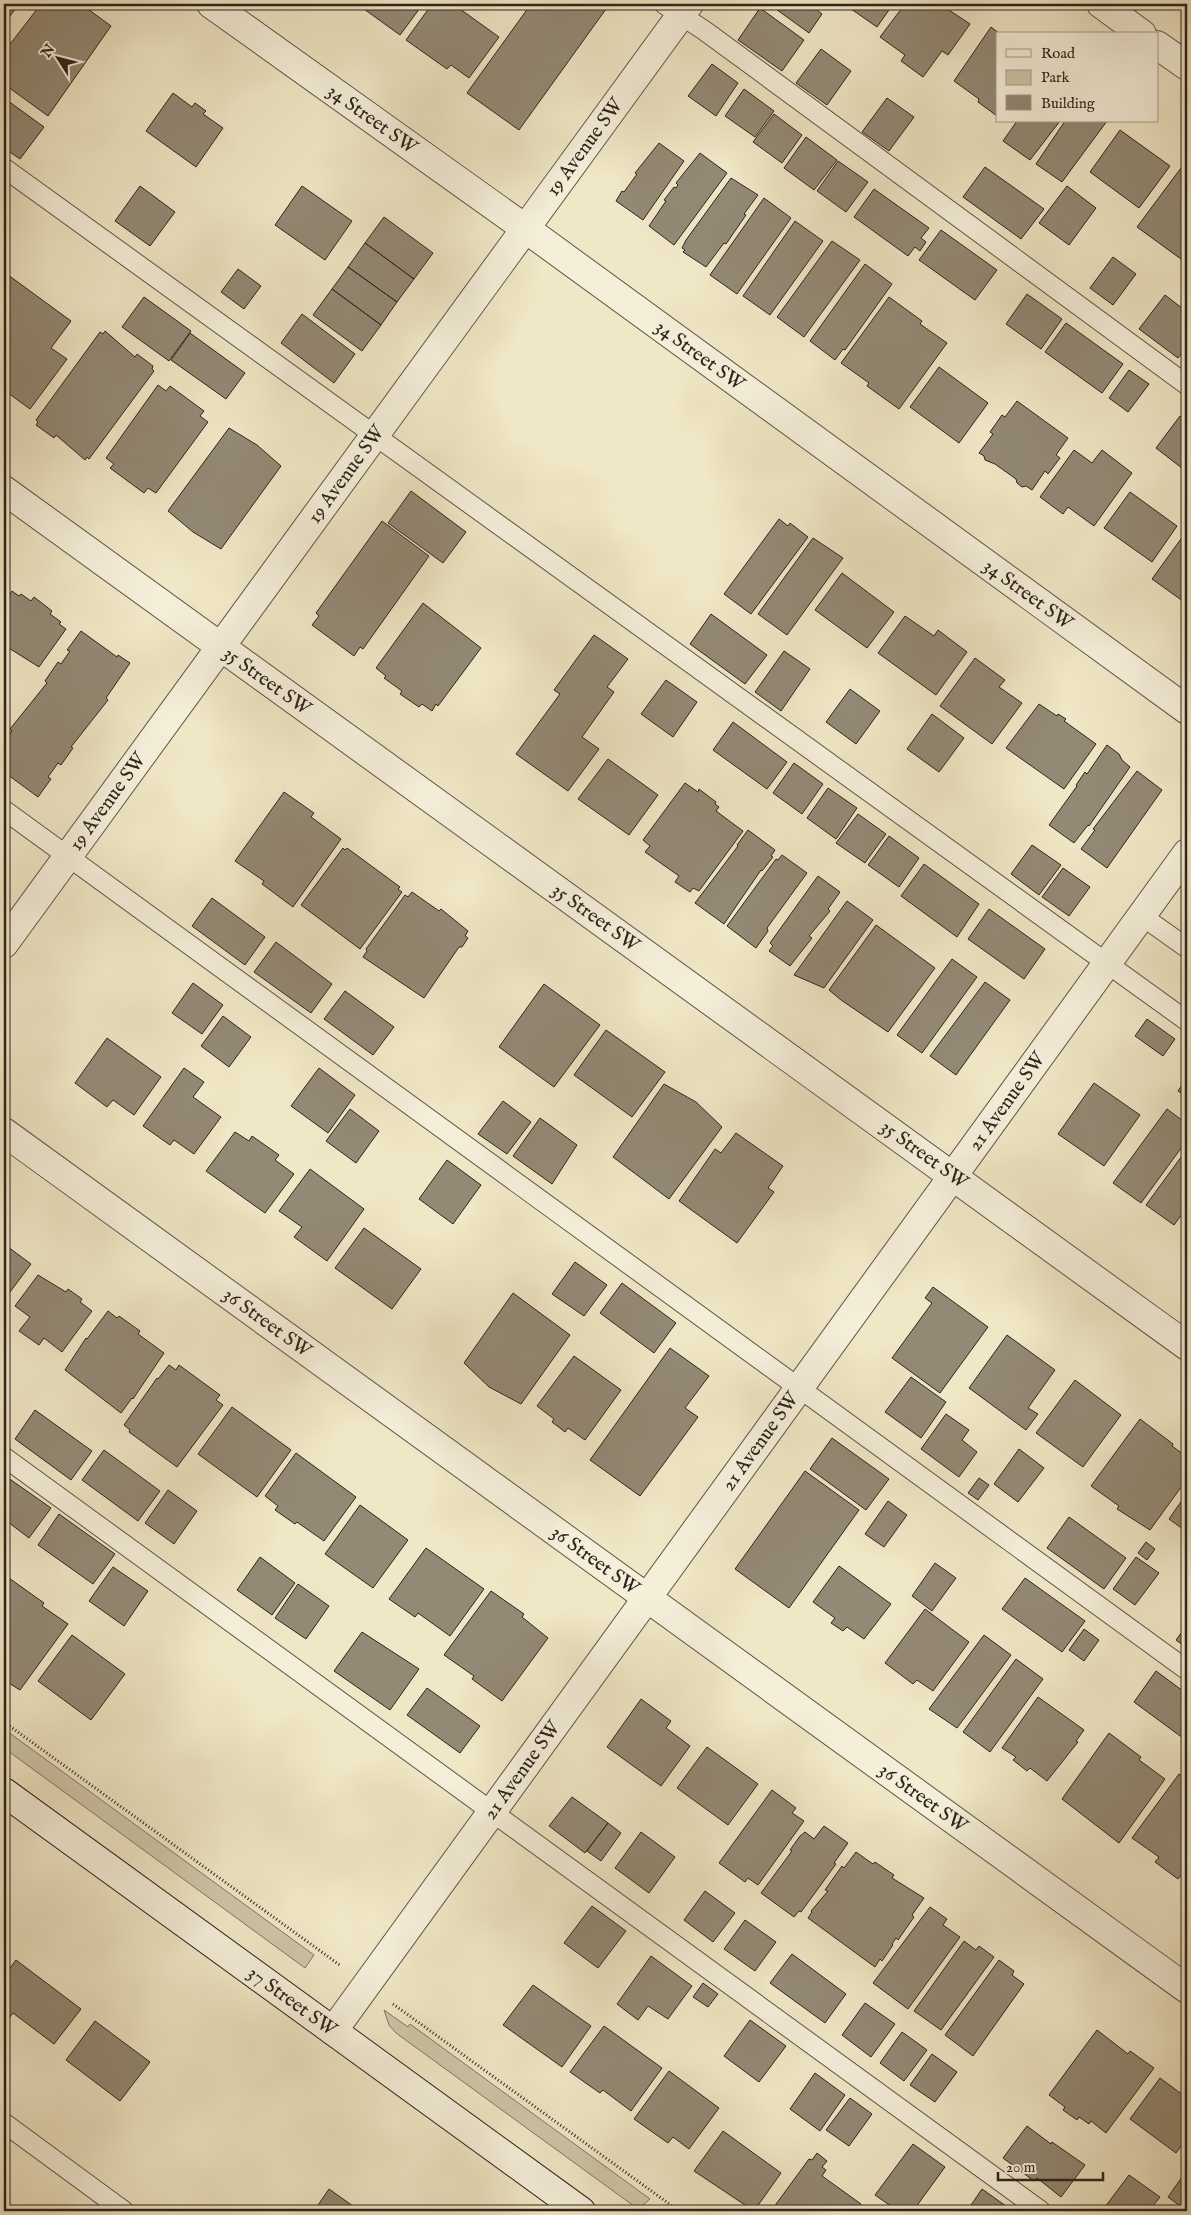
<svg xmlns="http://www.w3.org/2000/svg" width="1191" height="2215" font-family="'IM FELL English',serif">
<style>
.green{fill:#cfc6a9;stroke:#7f7563}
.building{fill:#938975;stroke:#2f241d}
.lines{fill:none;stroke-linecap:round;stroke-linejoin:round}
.service-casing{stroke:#5f5547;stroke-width:21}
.minor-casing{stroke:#5f5547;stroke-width:30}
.secondary-casing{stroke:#2f241d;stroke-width:30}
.path{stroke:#2f241d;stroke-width:3;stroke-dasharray:1 2.5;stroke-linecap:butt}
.service{stroke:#f5efda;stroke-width:19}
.minor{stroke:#f5efda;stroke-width:28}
.secondary{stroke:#f5efda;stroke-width:28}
.labels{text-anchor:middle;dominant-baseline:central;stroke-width:5;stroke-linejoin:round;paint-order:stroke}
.street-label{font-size:20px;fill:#2f241d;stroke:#f5efda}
</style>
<rect width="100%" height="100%" fill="#f0e7c6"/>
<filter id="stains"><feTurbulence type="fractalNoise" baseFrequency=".004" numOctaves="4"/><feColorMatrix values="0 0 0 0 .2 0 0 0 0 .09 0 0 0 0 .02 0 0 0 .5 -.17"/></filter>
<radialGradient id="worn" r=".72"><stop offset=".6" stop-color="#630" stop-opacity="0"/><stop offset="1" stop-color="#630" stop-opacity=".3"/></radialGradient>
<path class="green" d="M4 1729 314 1955 305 1968 4 1748Z
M384 2010 408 2027 410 2024 650 2199 638 2209 396 2033 389 2025Z"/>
<path class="building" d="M4 4H19L4 24Z
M41 4H81L111 26 48 116 4 84V52Z
M357 4H423L400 35Z
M432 4H453L499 37 469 78 451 65 447 69 406 40Z
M531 4H599L606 9 519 130 467 93Z
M769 4H821L817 10 822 14 809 33Z
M844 4H887L891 7 877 27Z
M905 4H940L970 24 948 55 942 51 923 77 901 61 905 55 880 37Z
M760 8 804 40 782 71 738 40Z
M991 27 1000 34H997V116L978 102 979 99 954 81Z
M821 49 851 71 827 105 796 83Z
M712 64 738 83 716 116 688 96Z
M744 89 774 111 755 137 725 116Z
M173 93 192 107 195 103 206 111 203 114 223 128 196 167 146 131Z
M4 98 44 127 20 159 4 148Z
M887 98 914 117 889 151 862 132Z
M774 114 802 135 782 163 753 142Z
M1017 121H1060L1030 160 1003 141Z
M1065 121H1107L1062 182 1036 164Z
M1120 130 1170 166 1139 208 1090 172Z
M806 137 837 160 814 190 784 168Z
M659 143 684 161 643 220 616 201 622 191 624 192 637 174 635 173Z
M700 153 727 173 674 245 649 226 666 201 664 200 674 187 676 188 678 185 676 183Z
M838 161 868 182 846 212 817 191Z
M985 167 1044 209 1021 239 963 197Z
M1181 168 1187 172V251L1181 259 1137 227Z
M731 178 758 195 744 214 746 215 726 244 724 243 706 267 683 252 685 250 682 248 686 240Z
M140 186 175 212 150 246 115 221Z
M302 186 352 221 325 260 275 225Z
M1067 186 1096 208 1069 245 1039 223Z
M874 189 929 228 921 238 926 242 920 251 915 247 908 256 854 217Z
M764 198 791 218 737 294 710 275Z
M384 217 433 253 414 279 365 243Z
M795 221 823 241 770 315 743 296Z
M941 230 997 270 975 300 919 260Z
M832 241 860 260 804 337 777 317Z
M365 243 414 279 397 302 348 267Z
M1113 257 1136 274 1113 305 1090 288Z
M865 264 892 284 845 350 843 349 835 360 810 341Z
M348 267 397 302 381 325 332 289Z
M238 269 261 286 244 309 221 292Z
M4 272 71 321 51 348 67 359 30 409 4 390Z
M332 289 381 325 362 351 313 315Z
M1027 294 1062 319 1041 349 1006 324Z
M1165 295 1187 312V347L1178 358 1139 329Z
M144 297 191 331 169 361 122 327Z
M889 297 922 321 920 324 947 343 899 409 867 386 869 383 841 363Z
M302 314 355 354 334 383 281 343Z
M1066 323 1123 364 1102 393 1045 352Z
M105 331 135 357 137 354 153 366 152 369 154 371 89 459 87 457 85 460 56 435 54 438 36 425 38 422 36 420 100 332 103 334Z
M190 333 245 373 226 399 171 360Z
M939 367 988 403 959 443 910 407Z
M1129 370 1149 384 1128 412 1109 398Z
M158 385 166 391 170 386 204 411 200 416 208 422 156 493 148 488 144 493 110 468 114 464 106 458Z
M1017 401 1068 438 1056 455 1060 458 1048 474 1045 471 1032 490 1026 486 1022 487 1017 483 1016 479 995 464 985 460 984 456 979 453 993 434 990 432 1002 415 1005 417Z
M1180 416 1187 421V472L1156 448Z
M229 428 257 445 281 466 221 549 193 532 168 511Z
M1074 450 1092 463 1102 450 1132 473 1094 526 1068 507 1063 514 1040 497Z
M411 491 466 532 443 563 388 523Z
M1130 492 1177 526 1152 562 1104 528Z
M779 519 788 526 790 523 808 537 751 614 724 594Z
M382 521 429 556 363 649 360 647 354 656 312 625 319 616 316 613Z
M1186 532 1187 533V604L1152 579Z
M813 538 843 558 787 635 758 614Z
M842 573 894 612 867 648 815 610Z
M12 591 19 596 21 594 31 601 34 597 52 611 50 614 61 622 59 624 66 629 39 667 4 645V603Z
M423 603 481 648 438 706 436 704 432 711 422 704 419 707 400 694 402 691 384 678 386 676 376 668Z
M711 614 767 655 745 684 690 644Z
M905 616 934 636 938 630 967 652 936 695 878 653Z
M81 631 117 657 118 655 130 663 106 698 108 700 71 747 73 748 61 765 58 763 48 777 51 779 38 797 4 772V742L12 731 10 729 47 683 45 681 58 662 61 664 70 651 67 650Z
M594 635 628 659 607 687 614 692 582 737 599 749 568 791 516 754 560 694 554 690Z
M784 651 810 669 781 711 755 692Z
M975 658 1005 680 999 687 1022 703 992 744 940 706Z
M666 680 697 702 673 737 641 714Z
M850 689 880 711 856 744 826 722Z
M1039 704 1057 716 1058 714 1066 719 1064 721 1096 744 1064 789 1006 748Z
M932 714 964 738 939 772 907 749Z
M733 722 787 762 767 789 713 750Z
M1107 745 1119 754 1122 760 1130 767 1089 826 1088 825 1074 843 1049 825 1077 786 1076 785 1085 772 1087 774Z
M608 759 658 795 629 835 578 799Z
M794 763 823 784 802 814 773 793Z
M1137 771 1162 790 1107 868 1081 849 1095 830 1093 829Z
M685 783 698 792 699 789 716 802 715 804 719 807 716 811 743 831 699 891 693 888 690 892 675 882 679 876 645 852 650 846 643 840Z
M828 788 857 808 836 839 807 818Z
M284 792 314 813 311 817 341 839 293 907 262 884 264 881 235 861Z
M858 814 886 834 865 863 836 843Z
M748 830 775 850 771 856 773 857 762 871 761 870 724 924 695 903 738 846 737 845Z
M889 836 919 858 899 887 868 865Z
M1032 845 1061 865 1039 895 1011 874Z
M343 848 345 850 347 848 400 887 398 889 402 892 360 949 301 905Z
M782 855 807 873 767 928 768 931 756 948 727 926 776 859 778 860Z
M924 864 979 904 957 937 901 896Z
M1063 868 1090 887 1069 916 1042 897Z
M818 876 840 892 828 909 830 911 809 936 812 938 790 966 769 951 773 946 770 943Z
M412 892 439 911 441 909 468 931 465 936 468 938 462 947H459L424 998 363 957 367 951 366 949 405 895 408 897Z
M212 898 265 937 245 965 192 926Z
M847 901 873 920 824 988 794 975Z
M989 909 1045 949 1024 979 968 939Z
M876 925 935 968 888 1032 841 1000 829 990Z
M276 942 332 984 311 1013 254 972Z
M952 959 977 977 922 1053 897 1035Z
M985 982 1010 1000 956 1075 930 1056Z
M193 983 223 1005 202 1034 172 1013Z
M544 984 600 1025 554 1087 499 1047Z
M345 991 394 1027 373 1055 324 1019Z
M223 1016 251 1037 229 1067 201 1046Z
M1147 1019 1175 1039 1163 1056 1135 1036Z
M606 1030 665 1072 632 1117 574 1075Z
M107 1038 161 1077 134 1115 113 1100 107 1107 75 1083Z
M184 1068 204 1082 193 1097 221 1117 194 1154 174 1140 170 1145 143 1126Z
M319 1068 355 1095 328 1133 291 1106Z
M1187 1078V1097L1178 1091Z
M1094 1083 1140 1115 1104 1166 1058 1134Z
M664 1084 696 1102 722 1127 669 1199 613 1157Z
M503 1101 531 1122 507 1154 478 1134Z
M350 1109 379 1131 356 1163 326 1141Z
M1167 1109 1187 1124V1140L1141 1203 1113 1183Z
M540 1118 577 1145 552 1184 513 1156Z
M235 1132 249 1141 252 1136 279 1155 275 1160 294 1174 265 1213 206 1171Z
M736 1133 783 1166 768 1188 774 1192 737 1243 679 1201 715 1149 721 1153Z
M1187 1149V1207L1174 1225 1146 1205Z
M447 1160 481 1185 453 1224 419 1199Z
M310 1169 364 1209 327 1261 294 1237 302 1227 279 1211Z
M364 1228 421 1269 392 1309 335 1268Z
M4 1244 31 1264 4 1300Z
M575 1262 607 1285 584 1316 552 1294Z
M38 1275 66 1292 68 1289 82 1299 80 1302 92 1311 62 1352 44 1338 39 1345 19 1331 30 1317 15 1306Z
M622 1283 676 1323 654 1353 600 1313Z
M933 1287 988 1327 940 1393 892 1358 932 1303 925 1298Z
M513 1293 570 1335 521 1404 489 1387 464 1363Z
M108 1311 117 1318 119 1316 140 1331 138 1334 164 1353 133 1399 132 1398 121 1413 65 1370 86 1338 87 1339Z
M1007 1335 1055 1370 1028 1408 1038 1414 1026 1430 969 1388Z
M670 1348 709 1376 685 1408 698 1417 640 1496 590 1460Z
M574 1356 621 1390 585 1440 568 1428 565 1432 552 1422 554 1419 537 1406Z
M169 1365 176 1370 179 1365 220 1395 216 1400 223 1405 177 1467 129 1432 130 1430 124 1425 157 1378 158 1379Z
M911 1377 946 1402 921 1438 885 1412Z
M1075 1380 1121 1415 1083 1467 1036 1433Z
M232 1407 291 1450 257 1497 198 1454Z
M35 1410 92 1451 71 1480 15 1439Z
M946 1414 969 1430 962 1440 977 1452 959 1477 921 1449Z
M1140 1419 1173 1444 1172 1446 1187 1457V1479L1150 1530 1117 1509 1119 1506 1091 1486Z
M832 1438 889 1479 866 1510 810 1469Z
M1019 1449 1044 1468 1018 1502 994 1484Z
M104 1450 160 1491 138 1521 82 1480Z
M296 1453 356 1497 324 1541 297 1522 295 1524 275 1510 278 1506 265 1496Z
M805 1471 859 1510 789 1608 735 1569Z
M4 1475 51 1508 29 1538 4 1519Z
M979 1478 989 1485 978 1500 968 1493Z
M168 1490 197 1511 174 1544 145 1523Z
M1187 1493V1532L1169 1519Z
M888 1501 907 1515 884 1547 865 1534Z
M360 1505 408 1540 373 1588 325 1554Z
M59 1514 115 1554 93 1584 38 1545Z
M1069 1517 1126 1558 1104 1589 1047 1548Z
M1146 1542 1155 1549 1147 1560 1138 1553Z
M426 1548 484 1589 450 1636 418 1613 415 1617 389 1599Z
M260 1557 295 1583 272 1615 237 1590Z
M1136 1557 1159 1573 1135 1605 1113 1589Z
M935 1563 956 1578 932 1611 912 1596Z
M839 1566 891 1604 864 1639 847 1627 843 1631 831 1623 835 1618 813 1602Z
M113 1567 148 1591 124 1626 89 1601Z
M9 1578 44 1603 42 1606 68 1624 20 1690 4 1680V1586Z
M1025 1578 1085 1621 1062 1652 1002 1609Z
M298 1584 329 1606 306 1639 275 1618Z
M491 1591 524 1614 522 1617 548 1638 502 1701 472 1679 474 1676 444 1655Z
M925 1609 969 1642 933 1691 917 1680 913 1684 885 1663Z
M1187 1625V1648L1176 1640Z
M1084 1629 1099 1640 1084 1661 1069 1650Z
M362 1632 419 1669 390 1710 334 1671Z
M72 1635 125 1674 91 1720 38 1681Z
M984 1635 1011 1655 957 1728 929 1709Z
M1016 1659 1043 1679 990 1752 963 1732Z
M1156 1671 1187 1694V1741L1134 1702Z
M427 1688 480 1726 460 1753 407 1715Z
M1038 1697 1084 1730 1076 1741 1078 1742 1047 1781 1030 1768 1027 1771 1013 1760 1016 1757 1002 1748Z
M641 1699 671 1721 666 1728 690 1746 661 1786 607 1747Z
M1109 1733 1141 1757 1139 1760 1165 1779 1119 1843 1062 1799Z
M707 1747 758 1784 728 1825 677 1788Z
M1179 1774 1187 1780V1876L1183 1873 1178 1879 1155 1862 1159 1857 1132 1838Z
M772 1790 796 1808 792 1813 804 1821 758 1885 748 1878 745 1882 719 1863Z
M572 1797 608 1823 585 1853 549 1826Z
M608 1823 621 1833 601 1861 587 1851Z
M824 1826 848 1843 834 1863 836 1864 801 1912 799 1911 794 1917 761 1893 792 1851 790 1850 800 1836 805 1832 814 1839Z
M641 1832 675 1857 649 1893 615 1868Z
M856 1852 873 1864 875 1862 894 1875 892 1878 924 1898 912 1915 914 1917 898 1940 896 1938 892 1944 893 1945 882 1961 880 1959 875 1967 808 1918 812 1912 811 1911 828 1891 825 1890 842 1866 844 1868Z
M705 1891 735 1913 713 1942 684 1920Z
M592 1906 626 1931 598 1968 564 1943Z
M930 1907 947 1919 943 1925 960 1937 908 2009 873 1983Z
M745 1920 776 1942 755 1971 724 1949Z
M964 1941 976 1950 979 1946 994 1957 941 2030 914 2011Z
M792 1954 846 1994 825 2023 770 1983Z
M651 1956 692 1986 668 2019 648 2006 638 2020 617 2004Z
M16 1960 81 2009 54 2044 13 2013 6 2022 4 2020V1976Z
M999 1960 1014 1971 1012 1975 1024 1984 973 2056 945 2035Z
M703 1983 718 1994 708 2007 693 1997Z
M533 1985 591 2026 562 2067 503 2025Z
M865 2003 895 2024 871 2057 842 2035Z
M750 2020 786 2046 759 2082 724 2056Z
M95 2021 150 2062 120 2101 66 2060Z
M604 2026 662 2068 631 2111 603 2090 600 2093 570 2072Z
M1097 2030 1128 2054 1130 2051 1154 2068 1106 2133 1091 2121 1089 2124 1079 2117 1077 2120 1063 2110 1065 2107 1049 2095Z
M902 2032 927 2050 904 2081 880 2063Z
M932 2054 957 2072 935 2102 910 2085Z
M669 2071 719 2108 689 2149 673 2137 668 2143 634 2119Z
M815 2073 845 2095 820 2131 790 2109Z
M1160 2078 1187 2098V2138L1176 2153 1130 2119Z
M850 2098 872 2114 849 2146 826 2130Z
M1027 2126 1051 2144 1052 2142 1085 2165 1061 2197 1037 2178 1034 2181 1003 2158Z
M723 2131 781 2173 754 2211 694 2171Z
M913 2144 945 2167 913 2211H898L875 2195Z
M817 2153 827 2161 822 2167 826 2170 822 2176 861 2204 856 2211H771L809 2159 812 2160Z
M1187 2170V2211L1168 2197Z
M1129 2175 1160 2197 1149 2211H1102Z
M329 2189 360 2211H314Z
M982 2189 1013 2211H967Z"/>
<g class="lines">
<g class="service-casing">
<path id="service" d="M664 4 705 31 1187 385
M4 168 1187 1021
M4 810 1187 1670
M1142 916 1187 948
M4 1457 1041 2211
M4 2123 124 2211"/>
</g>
<g class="minor-casing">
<g id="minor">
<path id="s1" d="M211 4 526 229 1187 710"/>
<path d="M1101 4 1142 34"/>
<path d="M1157 45 1187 66"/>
<path id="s2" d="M4 490C397 777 795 1058 1187 1346"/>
<path id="s3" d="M4 944 689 4"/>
<path id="s4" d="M4 1132 1187 1989"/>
<path id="s5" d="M333 2031 1187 853"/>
</g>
</g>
<g class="secondary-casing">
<g id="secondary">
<path id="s6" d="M4 1792 581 2211"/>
</g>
</g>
<path class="path" d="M4 1722 341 1966
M393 2004 679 2211"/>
<use href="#service" class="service"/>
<use href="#minor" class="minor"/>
<use href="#secondary" class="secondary"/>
</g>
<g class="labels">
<g class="street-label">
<text stroke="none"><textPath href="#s1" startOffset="198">34 Street SW</textPath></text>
<text stroke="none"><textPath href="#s3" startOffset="986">19 Avenue SW</textPath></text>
<text stroke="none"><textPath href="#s1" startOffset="602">34 Street SW</textPath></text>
<text stroke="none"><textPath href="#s3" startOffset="581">19 Avenue SW</textPath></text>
<text stroke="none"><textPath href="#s1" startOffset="1008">34 Street SW</textPath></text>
<text stroke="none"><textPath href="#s2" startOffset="325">35 Street SW</textPath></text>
<text stroke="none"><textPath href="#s3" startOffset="176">19 Avenue SW</textPath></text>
<text stroke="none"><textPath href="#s2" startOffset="730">35 Street SW</textPath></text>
<text stroke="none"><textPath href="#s5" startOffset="1148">21 Avenue SW</textPath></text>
<text stroke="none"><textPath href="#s2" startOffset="1135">35 Street SW</textPath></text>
<text stroke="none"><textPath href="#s4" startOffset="325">36 Street SW</textPath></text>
<text stroke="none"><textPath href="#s5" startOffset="728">21 Avenue SW</textPath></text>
<text stroke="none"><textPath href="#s4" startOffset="730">36 Street SW</textPath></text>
<text stroke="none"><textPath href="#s5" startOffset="322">21 Avenue SW</textPath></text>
<text stroke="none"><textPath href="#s4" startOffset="1135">36 Street SW</textPath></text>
<text stroke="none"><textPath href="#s6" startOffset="356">37 Street SW</textPath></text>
</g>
</g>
<rect width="1191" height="2215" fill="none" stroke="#f0e7c6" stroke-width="20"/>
<rect x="5" y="5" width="1181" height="2205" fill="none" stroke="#2f241d" stroke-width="2.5"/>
<rect x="10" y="10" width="1171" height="2195" fill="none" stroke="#2f241d"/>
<rect x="996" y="32" width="162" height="90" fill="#f5efda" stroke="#a69e8e"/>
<rect x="1006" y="49" width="25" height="8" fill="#f5efda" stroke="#a69e8e"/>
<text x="1041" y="58" font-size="15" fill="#2f241d">Road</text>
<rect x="1006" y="70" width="25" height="15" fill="#cfc6a9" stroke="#a69e8e"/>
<text x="1041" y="82" font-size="15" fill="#2f241d">Park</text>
<rect x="1006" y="95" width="25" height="15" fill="#938975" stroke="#a69e8e"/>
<text x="1041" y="108" font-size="15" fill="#2f241d">Building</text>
<g transform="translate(58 58) rotate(306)" stroke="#f5efda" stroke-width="4" paint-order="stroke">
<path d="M0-4L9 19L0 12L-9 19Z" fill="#2f241d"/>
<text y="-8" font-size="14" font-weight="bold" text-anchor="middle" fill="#2f241d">N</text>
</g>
<path d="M998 2172v8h105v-8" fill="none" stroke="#2f241d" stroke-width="2.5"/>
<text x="1006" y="2172" font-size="15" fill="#2f241d" stroke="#f5efda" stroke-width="4" paint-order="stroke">20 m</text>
<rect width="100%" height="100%" filter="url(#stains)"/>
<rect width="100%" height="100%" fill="url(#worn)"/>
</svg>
